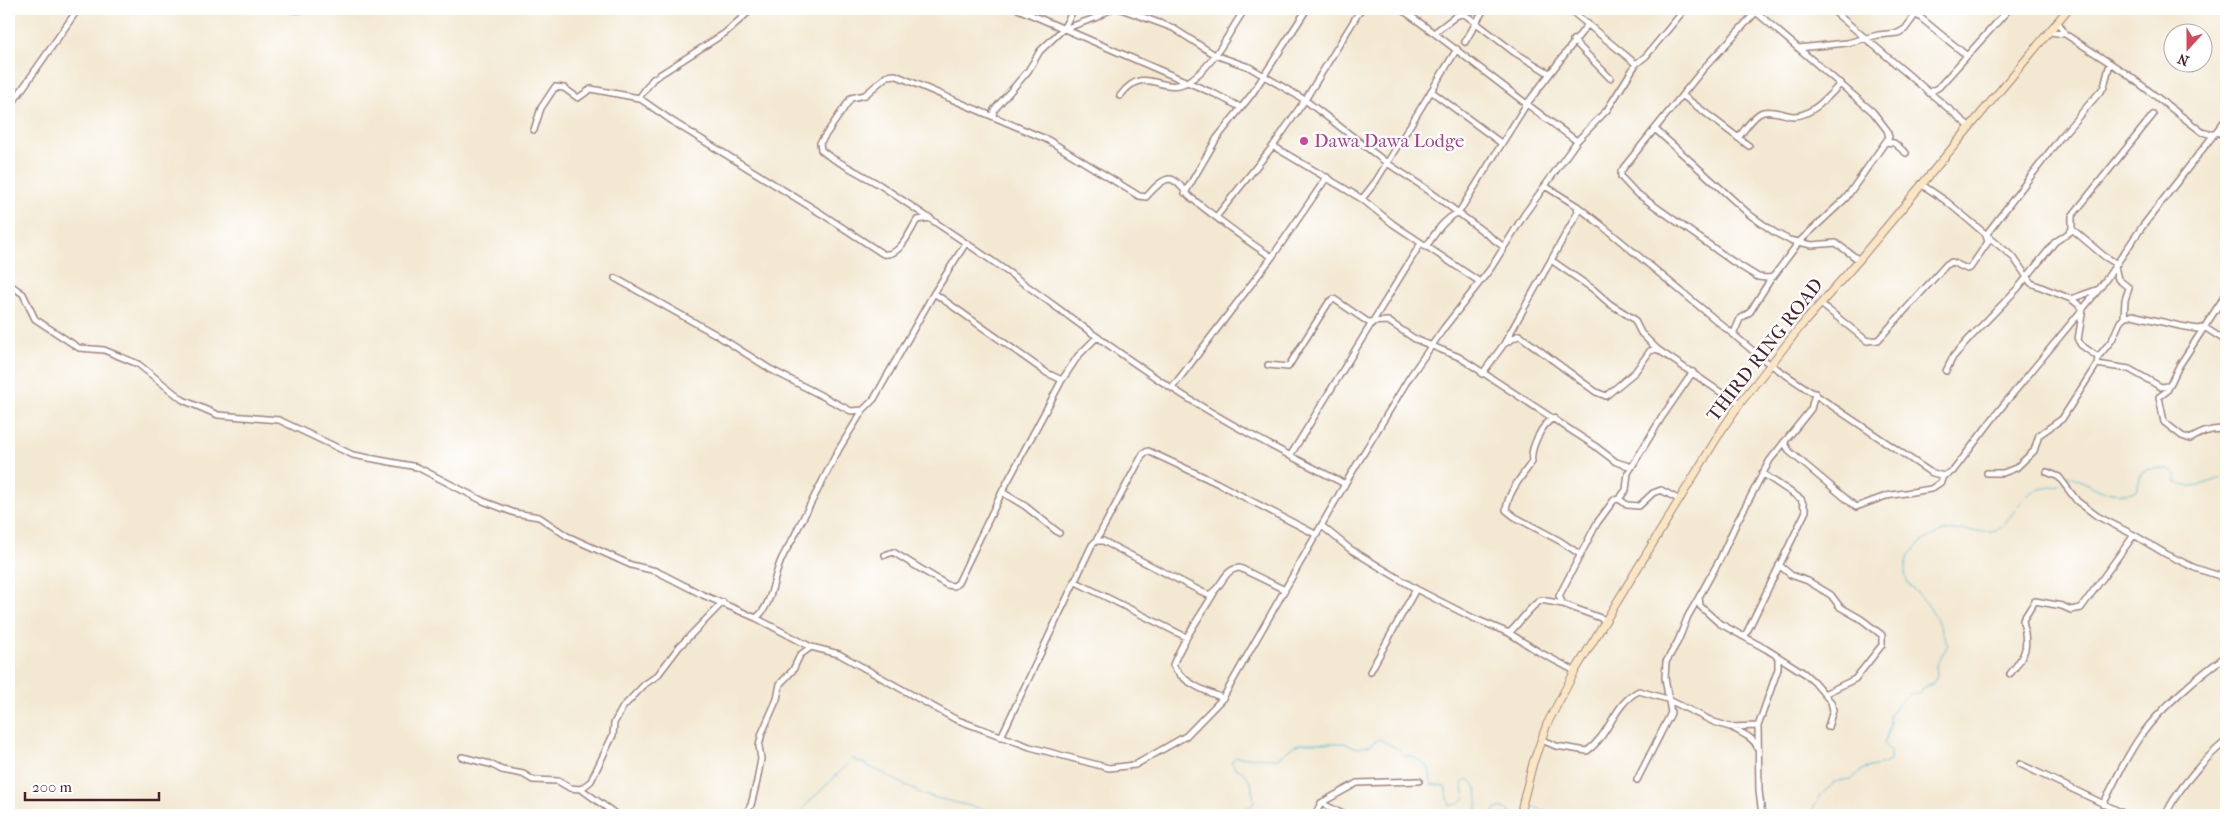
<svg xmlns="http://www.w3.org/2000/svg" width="2235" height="824" font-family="'IM FELL French Canon',serif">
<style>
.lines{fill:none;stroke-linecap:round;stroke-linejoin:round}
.stream{stroke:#54bad3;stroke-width:1}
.street-casing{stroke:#9e847e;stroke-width:8}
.secondary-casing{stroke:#9e847e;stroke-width:9}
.street{stroke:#fff;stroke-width:5}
.secondary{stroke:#fbe6c4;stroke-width:7}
.hotel-dot{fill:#d1479c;stroke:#fff;stroke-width:2}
.labels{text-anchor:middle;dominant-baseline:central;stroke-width:4.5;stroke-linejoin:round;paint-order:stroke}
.hotel-label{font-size:19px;fill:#b23c85;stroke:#fff;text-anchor:start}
.street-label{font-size:19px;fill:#4a1f2b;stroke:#fff}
</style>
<rect width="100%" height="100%" fill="#fff"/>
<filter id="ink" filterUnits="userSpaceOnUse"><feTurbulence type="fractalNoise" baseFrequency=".02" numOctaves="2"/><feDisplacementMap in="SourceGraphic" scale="10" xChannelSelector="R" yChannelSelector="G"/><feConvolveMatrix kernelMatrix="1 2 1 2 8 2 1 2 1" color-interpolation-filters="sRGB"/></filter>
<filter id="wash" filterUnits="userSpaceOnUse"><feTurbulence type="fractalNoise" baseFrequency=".0096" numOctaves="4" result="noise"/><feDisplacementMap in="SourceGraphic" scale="20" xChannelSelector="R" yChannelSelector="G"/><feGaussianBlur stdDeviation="1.12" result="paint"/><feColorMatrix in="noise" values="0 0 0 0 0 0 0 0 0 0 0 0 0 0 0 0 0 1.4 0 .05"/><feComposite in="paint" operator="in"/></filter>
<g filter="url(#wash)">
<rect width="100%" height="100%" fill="#f3e8d1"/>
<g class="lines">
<path class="stream" d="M2064 482 2068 475C2098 486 2101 499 2137 491L2141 473C2151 466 2167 467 2177 475L2175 481C2186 493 2213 481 2226 476
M796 815 853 759 879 771 924 795 987 810 997 815
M1230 815C1237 808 1247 811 1254 803 1252 787 1252 774 1235 768L1231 762 1236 757 1278 758 1295 745 1303 743H1346L1357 748 1368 746 1379 739 1398 749 1405 756H1413L1429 768 1431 784 1445 786 1450 806 1458 804 1465 798 1462 782 1469 779C1482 791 1477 800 1476 815
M1492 815 1495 810 1502 807 1512 814 1519 815
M1522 815 1530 814 1531 806 1548 812 1547 815
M1808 815 1813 810 1814 805 1818 802 1820 796 1836 781 1852 779C1865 763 1875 769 1890 761V751L1884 744 1890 725 1889 715 1908 694 1920 693 1923 688 1933 683 1937 676 1936 665 1948 645C1941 629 1934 611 1922 598 1918 592 1910 589 1907 581 1897 556 1925 535 1947 531 1961 529 1986 533 1996 530 2005 526 2019 503 2029 494 2037 487 2051 489 2061 484"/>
</g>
</g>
<g filter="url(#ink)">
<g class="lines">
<g class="street-casing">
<path id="street" d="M289 9 299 10 302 9
M1018 9 1215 94 1240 107
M1121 9 1173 28 1215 55 1249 67 1305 100 1387 163 1425 188 1504 247
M1401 9C1461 51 1517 99 1577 141
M1458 9 1514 52 1549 73
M1569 9 1636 64
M1831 9 1969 126
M1910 9 1966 55
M1756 12 1704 68 1624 167 1621 172V177L1635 192 1732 261 1758 277 1767 278 1773 277 1799 242 1846 198 1889 137 1887 130 1873 112 1756 12 1758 9
M2058 22 2065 34 2127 74 2202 132 2209 134 2218 132 2226 138
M1064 29 1095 18 1111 9
M2050 32 2065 34
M1434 33 1456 16 1477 9
M1573 40 1610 78
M1465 42 1484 9
M1798 48 1847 43 1878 35 1898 33 1905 29 1916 14
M1431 91 1501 143
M1929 93 1939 87 2009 9
M1682 95 1749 146
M1120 96C1145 62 1161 96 1187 82 1214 67 1228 33 1245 9
M639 98 653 79 725 33 752 9
M9 108 78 9
M993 117 994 110 1028 71 1040 51 1063 29 1074 9
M1655 129 1750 215 1774 232 1789 240 1812 245 1836 243 1859 260
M534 130 541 108 555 87 564 88 578 98 591 89 639 98 675 123 822 214 883 254C900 257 909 233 917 220L930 218
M1738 138C1744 131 1751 119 1759 114 1767 108 1784 115 1793 116 1811 117 1830 95 1841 83
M1886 142 1894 143 1906 153
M1273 146 1362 199 1393 224 1480 282
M1921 184 1946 201 2014 258 2031 283 2071 299 2083 308 2078 340 2081 345 2098 357
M1545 186 1577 206 1600 224 1764 360 1930 472 1943 476 1953 471 2001 408 2100 288 2142 227 2226 119
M1185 193 1217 138 1252 94 1307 9
M1362 199 1376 181 1457 49
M1216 217 1273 146 1305 100 1361 9
M2072 229 2104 256 2117 264
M966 243 880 185 830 157 821 150 820 143 851 98 865 95 887 76 895 75 1048 140 1139 196 1146 197C1152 191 1161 179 1170 179 1178 180 1185 192 1190 197 1217 218 1243 239 1272 257
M1426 247C1436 232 1443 220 1459 212L1526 105 1588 24
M1551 260 1593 289 1610 304 1634 319 1641 333 1657 349 1732 400 1741 402
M615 278 715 334 770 369 851 411 863 410 874 399 934 293 966 243C1035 289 1100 342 1170 387 1226 423 1286 454 1345 484
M9 284 23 294 35 319 79 348 104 350 138 364 183 400 218 415 279 420 353 455 417 467 483 501 515 513 539 517 567 536 631 565 656 571 703 595 756 618 811 647 839 654 955 719 1030 747 1109 768 1135 765 1186 736 1223 698 1345 484 1409 378 1444 328 1491 268 1524 215 1577 141 1607 110 1636 64 1646 56 1685 9
M934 293 1047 373 1062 380
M2226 294 2179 366 2167 391 2159 397 2164 422 2182 436 2190 439C2200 433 2213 427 2226 430
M2071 299 2099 289
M1821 304 1867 341 1878 340 1947 264 1952 262 1967 269 1970 268 1988 242 1986 235 2060 138 2104 87 2110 63
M2124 318 2132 315 2180 326 2198 329 2204 327 2226 341
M1733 335 1740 319 1750 312 1772 277
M1504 344 1519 335 1596 392 1606 396 1635 372 1650 351 1657 349
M2097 364 2129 369 2161 387 2168 386
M1268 365 1288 367 1329 302 1334 299 1368 322 1388 321 1415 339 1459 357 1595 446 1616 462 1632 467
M1946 371 1953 357 1969 339 2018 288 2055 242 2070 232 2072 229V216L2153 115
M1482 374 1504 344 1578 212 1577 206
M1172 388 1272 257 1327 177
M1815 393 1811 409 1770 460 1736 524 1719 561 1699 597 1700 606 1719 623 1766 649 1804 673 1814 682 1831 702 1833 710 1828 727
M1554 418C1541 424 1530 449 1532 462 1522 476 1508 492 1506 510L1515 517 1560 541 1581 555
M1784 442 1790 452 1856 507 1886 496 1931 489 1941 482 1943 476
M1290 456 1421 243
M2047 472 2059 477 2077 501 2097 516 2134 535 2166 554 2195 568 2226 578
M1987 473H2003L2016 468 2034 451 2039 435 2062 419 2097 364 2098 357 2112 340 2120 322 2124 318 2125 300 2129 288 2118 279 2115 267
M1002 492 1025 506 1059 533
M1619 499 1626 490 1628 473 1662 417 1693 372
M1322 526 1350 549 1416 589 1473 618 1509 633 1539 652 1575 671
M1096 541 1143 454 1148 451 1217 483 1317 535
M885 555 893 552 947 585 954 586 958 583 1002 492 1062 380 1078 356 1097 337
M1779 565 1791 575 1808 581 1831 595 1840 607 1861 619 1882 635V645L1855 679 1824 694
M1074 581 1186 637
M1214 593C1200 617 1183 639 1173 665 1181 682 1207 692 1223 698
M1563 604 1559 596 1597 523 1614 500 1619 499 1627 505 1639 506 1653 493 1661 490 1678 499
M756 618C774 604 772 576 783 556 788 546 794 539 798 528L839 449 863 410
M1509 633C1521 622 1528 608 1541 600L1563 604 1606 620
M1745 636 1806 511 1801 499 1762 473
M1370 672 1416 589
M2010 674C2028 652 2028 647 2023 620L2035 601 2062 606 2071 610 2081 608 2134 535
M1731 727C1739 732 1754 737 1757 747
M1001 737 1092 545 1096 541H1103L1208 595C1223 589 1222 569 1240 568L1285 590
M1542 740 1556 746 1587 751C1610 735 1614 703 1639 691L1667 699 1714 722 1730 727 1758 726
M462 757 490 764 502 770 523 774 533 780 558 781 570 788 581 789 591 781 613 735 614 723 623 707 645 684 657 676 679 647 723 602
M2020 764 2127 815
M1637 780 1671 713 1665 678 1666 662 1678 641 1688 616 1699 597
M581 789 617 815
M1321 803 1345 815
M2103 805C2115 781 2126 756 2142 734 2162 707 2199 675 2226 656
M745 815 751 805 757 781 761 759 759 746 762 733 777 699 780 684 793 670 800 655 811 647
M1315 815 1321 803 1357 783 1419 781
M1520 815 1522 806
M1762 815 1759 791 1758 726 1778 669V658
M2165 815C2180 786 2201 762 2226 741"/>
</g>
<g class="secondary-casing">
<path id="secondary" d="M1522 806 1533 763 1547 724 1575 671 1723 428 1741 402 1801 326 1859 260 2068 9"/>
</g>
<use href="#street" class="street"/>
<use href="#secondary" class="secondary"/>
</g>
</g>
<circle class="hotel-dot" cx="1304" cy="141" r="5"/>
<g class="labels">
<g class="hotel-label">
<text x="1314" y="141">Dawa Dawa Lodge</text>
</g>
<g class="street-label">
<text transform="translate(1765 350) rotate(-52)">THIRD RING ROAD</text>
</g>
</g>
<rect width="2235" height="824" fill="none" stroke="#fff" stroke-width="30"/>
<g transform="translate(2188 48) rotate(201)"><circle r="24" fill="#ffffff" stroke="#b7a5aa"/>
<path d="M0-4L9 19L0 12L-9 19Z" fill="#d1495b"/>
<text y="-8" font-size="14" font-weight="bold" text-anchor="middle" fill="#4a1f2b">N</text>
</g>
<path d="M25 792v8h134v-8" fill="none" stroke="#4a1f2b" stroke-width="2.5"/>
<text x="32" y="792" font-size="15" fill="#4a1f2b" stroke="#ffffff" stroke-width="4" paint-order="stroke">200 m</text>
</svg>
